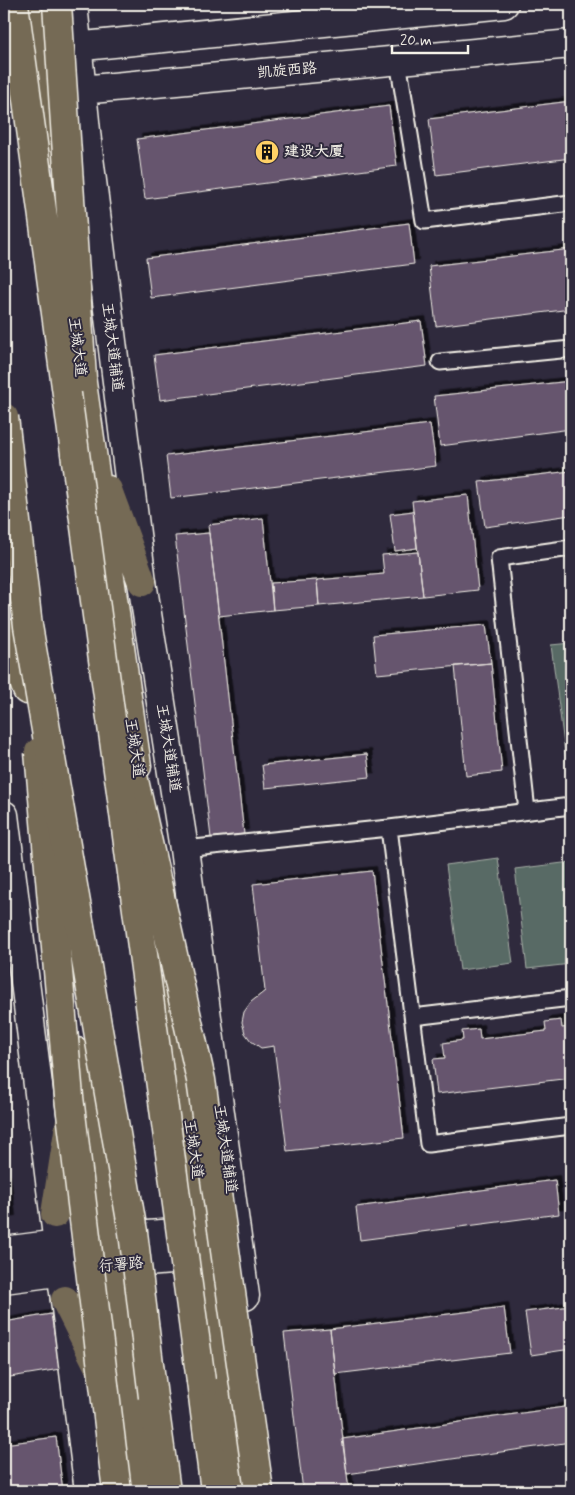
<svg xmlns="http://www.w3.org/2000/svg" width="575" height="1495" font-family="Mynerve,'LXGW WenKai TC',sans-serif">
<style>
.green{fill:#586b65;stroke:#a6aea6}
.building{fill:#66546e;stroke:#f4f1e8;filter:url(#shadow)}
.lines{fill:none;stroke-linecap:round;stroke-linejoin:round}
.lane-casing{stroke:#f4f1e8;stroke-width:19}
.street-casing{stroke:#f4f1e8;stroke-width:31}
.secondary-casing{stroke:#f4f1e8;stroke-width:31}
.primary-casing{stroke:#f4f1e8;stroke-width:31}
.highway-casing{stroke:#f4f1e8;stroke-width:31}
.lane{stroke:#2f2a3d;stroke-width:15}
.street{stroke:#2f2a3d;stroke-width:28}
.secondary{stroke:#2f2a3d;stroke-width:28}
.primary{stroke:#756a55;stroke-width:28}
.highway{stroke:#756a55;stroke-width:28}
.primary-bridge-casing{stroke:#f4f1e8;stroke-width:31;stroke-linecap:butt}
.highway-bridge-casing{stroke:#f4f1e8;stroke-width:31;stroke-linecap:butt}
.primary-bridge{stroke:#756a55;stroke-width:28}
.highway-bridge{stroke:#756a55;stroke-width:28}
.labels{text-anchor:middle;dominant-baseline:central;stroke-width:4;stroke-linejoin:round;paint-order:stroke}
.street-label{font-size:15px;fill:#f4f1e8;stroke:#2f2a3d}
.poi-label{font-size:15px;font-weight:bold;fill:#f4f1e8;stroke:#2f2a3d;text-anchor:start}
</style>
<defs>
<filter id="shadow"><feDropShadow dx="4.5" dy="-4.5" stdDeviation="0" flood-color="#0009"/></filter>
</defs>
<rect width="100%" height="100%" fill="#2f2a3d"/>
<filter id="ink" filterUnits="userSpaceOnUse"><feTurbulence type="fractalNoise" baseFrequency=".02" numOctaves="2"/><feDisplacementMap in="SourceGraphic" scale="10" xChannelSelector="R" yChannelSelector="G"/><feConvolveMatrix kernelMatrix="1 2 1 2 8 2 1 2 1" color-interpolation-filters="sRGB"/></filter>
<g filter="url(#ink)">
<path class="green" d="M571 643V783H569L551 645Z
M498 858 513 963 460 970 446 865Z
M571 862V964L527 969 515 869Z"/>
<path class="building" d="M571 101V158L436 175 429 119Z
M389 106 397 166 145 199 137 139Z
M409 223 414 264 151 298 146 258Z
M571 249V309L436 326 429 266Z
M421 321 427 366 160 400 154 355Z
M571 381V429L440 446 434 396Z
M430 424 436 466 171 498 166 456Z
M571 471V515L485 527 479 482Z
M468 495 478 590 423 596 412 501Z
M413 511 417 548 395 551 390 514Z
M263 518 273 610 219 616 208 525Z
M209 533 244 834 211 838 175 536Z
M418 552 423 596 319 606 317 580 384 574 382 555Z
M317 580 319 606 273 610 271 583Z
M486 625 491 663 377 674 373 635Z
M491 663 502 772 466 776 455 666Z
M367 754 370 777 265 788 262 765Z
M372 871 404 1138 287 1151 274 1046 261 1048 251 1041 245 1033 242 1022 244 1012 251 1002 265 991 253 884Z
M561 1020 562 1028 571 1027V1078L437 1094 433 1059 445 1058 443 1043 463 1040 462 1031 479 1029 480 1039 546 1031 545 1022Z
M4 1180H6L11 1220 4 1221Z
M555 1180 559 1214 360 1240 356 1207Z
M571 1306V1349L531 1355 525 1312Z
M504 1307 510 1353 335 1374 330 1329Z
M51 1314 60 1369 4 1378V1322Z
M330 1329 349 1491H303L284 1333Z
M571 1406V1442L347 1474 342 1439Z
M56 1437 63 1491H4V1444Z"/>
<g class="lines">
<g class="lane-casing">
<path id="lane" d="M398 61 424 221 571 203
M440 362 571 349
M527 811 499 558 571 548
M389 828 428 1144 571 1126
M184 849 389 828 571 806
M413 1017 571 998"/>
</g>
<g class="street-casing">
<path id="street" d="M4 1251 104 1238 205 1231
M4 1279 109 1265 209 1257"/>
</g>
<g class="secondary-casing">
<path id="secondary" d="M73 4 87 141 142 582 184 849 245 1296
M4 54 504 4
M4 99 81 90 571 44
M4 815 89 1491"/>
</g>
<g class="primary-casing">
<path id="primary" d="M37 4 55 151
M78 355 137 766
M108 490 142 582
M4 632 27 690
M169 989 208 1257 238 1491
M77 1052 141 1491
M55 1214 69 1125
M65 1300 101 1372"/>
</g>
<g class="highway-casing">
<path id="highway" d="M201 1381 215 1491
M153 1397 166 1491"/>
</g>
<use href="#lane" class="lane"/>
<use href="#street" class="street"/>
<use href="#secondary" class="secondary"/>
<use href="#primary" class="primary"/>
<use href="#highway" class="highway"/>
<g class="primary-bridge-casing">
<path id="primary-bridge" d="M125 740 201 1080 259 1491
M39 752 69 1097 117 1491"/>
</g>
<g class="highway-bridge-casing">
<path id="highway-bridge" d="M14 4 201 1381
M57 4 82 378
M4 417 28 626 133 1232 153 1397"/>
</g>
<use href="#primary-bridge" class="primary-bridge"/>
<use href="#highway-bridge" class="highway-bridge"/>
</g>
</g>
<defs>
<g id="building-disc" transform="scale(1.25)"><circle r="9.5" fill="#ffd166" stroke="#2f2a3d"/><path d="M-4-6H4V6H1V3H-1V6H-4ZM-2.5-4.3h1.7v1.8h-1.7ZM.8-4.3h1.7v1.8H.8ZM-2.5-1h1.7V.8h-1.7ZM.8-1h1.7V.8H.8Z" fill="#111"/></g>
</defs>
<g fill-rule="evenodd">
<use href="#building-disc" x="267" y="152"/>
</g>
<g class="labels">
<g class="street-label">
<text transform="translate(287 71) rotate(-5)">凯旋西路</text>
<text transform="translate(77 347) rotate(83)">王城大道</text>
<text transform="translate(112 347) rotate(83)">王城大道辅道</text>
<text transform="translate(134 748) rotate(82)">王城大道</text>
<text transform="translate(168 748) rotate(81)">王城大道辅道</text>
<text transform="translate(193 1149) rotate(82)">王城大道</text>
<text transform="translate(225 1149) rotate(82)">王城大道辅道</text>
<text transform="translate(121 1265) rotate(-5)">行署路</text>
</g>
<g class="poi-label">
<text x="284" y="152">建设大厦</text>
</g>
</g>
<rect width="575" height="1495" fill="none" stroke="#2f2a3d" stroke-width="20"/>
<rect x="10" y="10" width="555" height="1475" fill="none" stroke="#f4f1e8" stroke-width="2" filter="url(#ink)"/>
<path d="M392 45v8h76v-8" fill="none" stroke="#f4f1e8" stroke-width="2.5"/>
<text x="400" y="45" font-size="15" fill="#f4f1e8" stroke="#2f2a3d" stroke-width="4" paint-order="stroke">20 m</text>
</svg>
